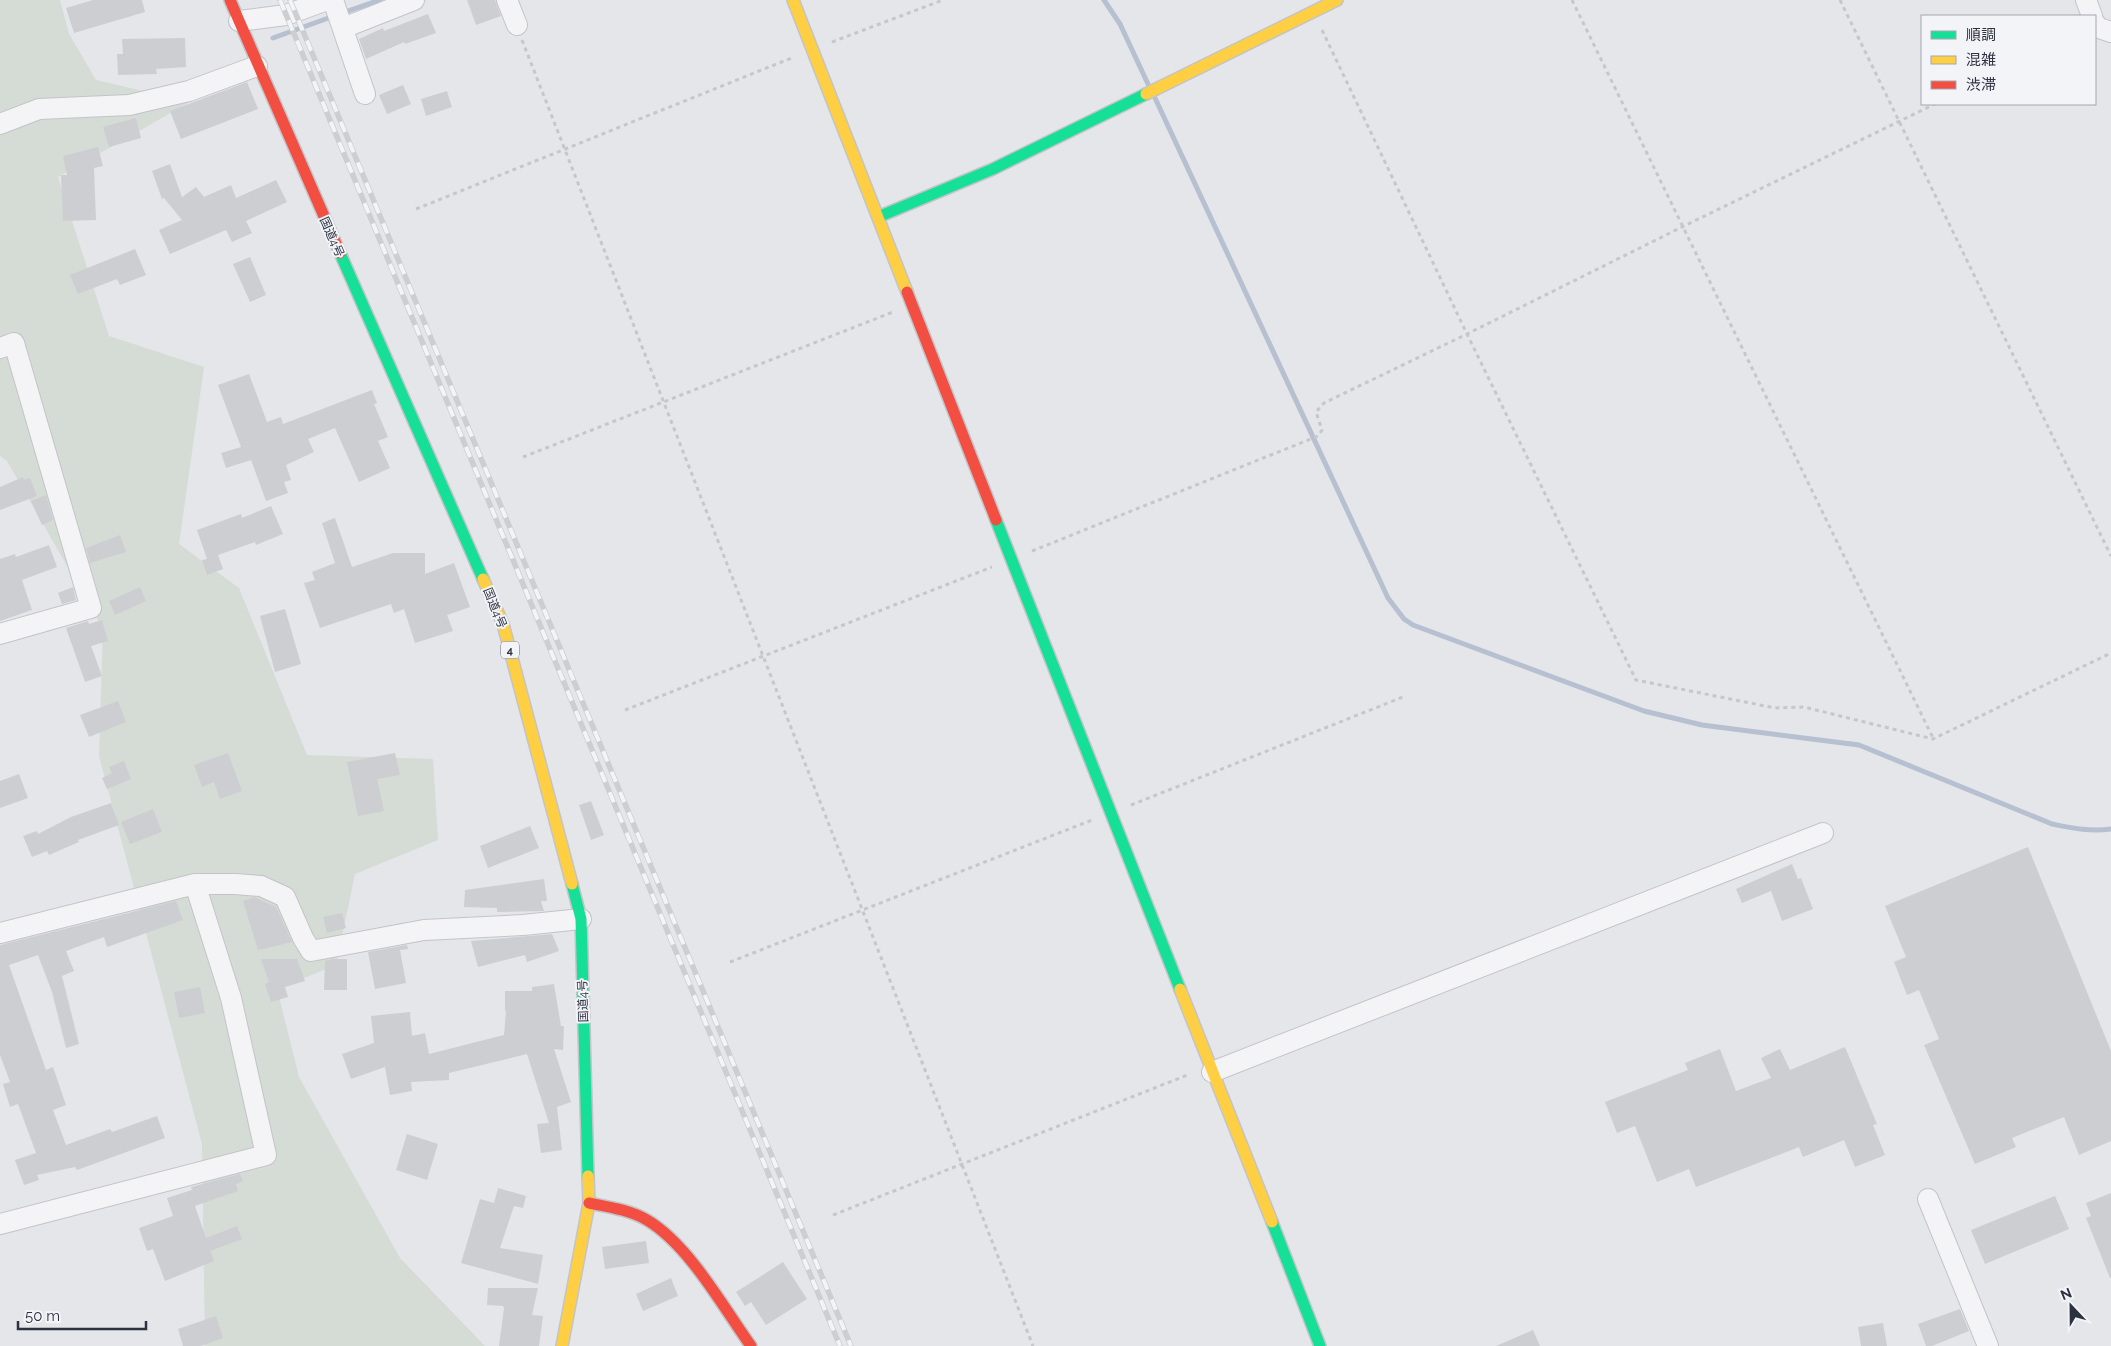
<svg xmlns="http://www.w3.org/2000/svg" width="2111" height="1346" font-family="Raleway,'Noto Sans JP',sans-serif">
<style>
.green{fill:#d4dcd5}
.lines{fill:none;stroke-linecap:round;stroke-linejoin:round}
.stream{stroke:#b6c0d1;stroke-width:5}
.building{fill:#cdced1}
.street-casing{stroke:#c3c4c7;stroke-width:22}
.fast-casing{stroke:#c3c4c7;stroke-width:14}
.slow-casing{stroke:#c3c4c7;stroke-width:14}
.jam-casing{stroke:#c3c4c7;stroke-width:14}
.path{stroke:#c5c7cb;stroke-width:3;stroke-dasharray:4 4;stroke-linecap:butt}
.street{stroke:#f4f4f6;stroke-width:20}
.fast{stroke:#16e098;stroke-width:11}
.slow{stroke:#ffcf43;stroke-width:11}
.jam{stroke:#f24e42;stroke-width:11}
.rail-casing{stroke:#cdced1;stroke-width:5.5}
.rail{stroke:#f3f4f8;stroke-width:4;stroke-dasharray:11;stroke-linecap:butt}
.labels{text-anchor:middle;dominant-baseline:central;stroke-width:4;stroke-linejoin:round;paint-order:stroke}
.shield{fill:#f3f4f8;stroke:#686c78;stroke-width:1}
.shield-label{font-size:11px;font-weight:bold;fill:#2d3241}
.street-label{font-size:12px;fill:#2d3241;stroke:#f3f4f8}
</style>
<rect width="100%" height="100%" fill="#e4e6e9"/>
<path class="green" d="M0 0H60L69 34 96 80 190 102 58 177 109 336 204 367 179 544 239 588 307 755 433 759 438 840 355 874 336 965 277 989 299 1077 400 1258 485 1346H205L202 1144 99 756 103 629 7 461 0 456Z"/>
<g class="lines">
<path class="stream" d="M1104 0 1120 24 1148 84
M342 13 380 0
M273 38 334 16
M1155 98 1388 598 1404 619 1413 625 1644 711 1702 725 1859 745 2052 824C2072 828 2090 832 2111 829"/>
</g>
<path class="building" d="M93 0H142L145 12 74 33 66 8Z
M467 0H495L501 16 476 25Z
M428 14 436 33 405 44 404 42 366 59 359 39 383 28 384 31Z
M185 38 186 67 156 69 157 74 118 75 117 54H123L122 39Z
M247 82 258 109 181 139 170 111Z
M403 85 411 104 387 114 379 95Z
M447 91 452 107 426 116 421 99Z
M136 118 141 138 109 147 103 127Z
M98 147 103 166 94 168 96 220 63 221 61 175H67L63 156Z
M170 164 182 197 196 187 204 197 231 185 236 198 276 180 287 202 246 221 252 233 232 242 226 230 170 254 159 230 182 220 164 198 162 199 152 171Z
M135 249 146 275 120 285 117 279 78 294 70 275Z
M250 257 266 295 250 302 233 264Z
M249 374 267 422 281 417 283 424 372 390 377 403 374 404 388 437 378 441 390 468 359 482 335 428 308 439 314 452 286 465 291 480 284 482 288 493 266 501 251 460 226 468 221 453 241 447 218 385Z
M23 477 24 480 30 478 37 496 0 510V487Z
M46 495 53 520 42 525 31 501Z
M271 506 283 534 256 545 255 542 218 555 223 569 207 575 202 560 207 559 197 530 241 514 242 518Z
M335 518 352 567 393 553H425V574L454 563 470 607 447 615 453 631 415 643 404 609 394 613 391 604 320 628 304 583 315 580 312 572 335 563 322 523Z
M120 535 126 552 90 563 86 548Z
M49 545 57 567 22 580 32 610 0 621V559L15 554 16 557Z
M73 587 76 600 62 604 58 593Z
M140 587 146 601 115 615 109 601Z
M285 609 301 664 275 672 260 616Z
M102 620 108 641 91 646 102 676 85 682 66 628 88 621 89 624Z
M118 701 126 722 89 737 80 715Z
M228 753 242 791 220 799 214 782 202 787 194 765Z
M395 753 400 775 377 779 384 811 358 816 347 762Z
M124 761 131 779 107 789 102 778 112 773 109 767Z
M19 774 28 798 0 808V781Z
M591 801 604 835 591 840 579 805Z
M111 803 119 825 78 840 79 842 49 855 47 851 32 857 23 836 37 831 38 834 71 817Z
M153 809 162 832 130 844 121 822Z
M530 826 539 848 488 868 480 846Z
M2028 847 2111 1051V1141L2079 1155 2064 1117 2012 1138 2016 1147 1975 1164 1924 1045 1939 1039 1919 990 1907 995 1894 962 1906 957 1885 906Z
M1792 864 1798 879 1801 878 1813 909 1782 921 1771 891 1742 903 1736 889Z
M544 879 547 901H541L544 911 497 912V908L464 907 465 890Z
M254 897 276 907 292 942 258 950 243 901Z
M176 901 183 920 107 947 104 937 66 951 74 971 62 976 79 1044 66 1048 52 992 38 955 9 965 46 1070 53 1067 66 1105 53 1110 66 1145 110 1129 112 1132 157 1116 165 1138 77 1170 75 1167 37 1175 39 1180 24 1185 15 1160 36 1153 18 1104 10 1107 3 1084 10 1082 0 1055V945Z
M342 913 346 928 327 933 323 917Z
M552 934 559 951 527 962 525 955 478 967 471 941Z
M407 945 408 949 400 950 406 983 375 989 368 952Z
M261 959H297L305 981 285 987 288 997 271 1002 265 984 269 982Z
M332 959H347V990H324L325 961Z
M554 984 561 1026H564L563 1050 554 1049 570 1099 571 1102 557 1107 562 1150 541 1153 537 1124 549 1123 527 1054 449 1073V1080L411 1082 412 1091 390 1095 385 1067 351 1079 342 1054 374 1043 371 1016 410 1012 412 1036 425 1033 429 1054 504 1035 506 1011H505V991H532V987Z
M200 987 205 1013 179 1018 174 992Z
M1845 1047 1877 1124 1873 1125 1885 1155 1855 1167 1844 1140 1803 1157 1799 1147 1696 1187 1689 1169 1657 1182 1635 1126 1617 1133 1605 1102 1688 1070 1685 1063 1720 1049 1736 1091 1771 1078 1761 1058 1780 1049 1790 1070Z
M407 1134 438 1144 427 1180 396 1170Z
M240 1174 243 1181 236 1184 238 1191 195 1206 206 1238 237 1226 242 1239 210 1251 214 1261 165 1281 153 1249 147 1251 139 1228 173 1216 167 1198 192 1190 191 1187Z
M498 1188 526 1196 523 1208 514 1206 500 1248 543 1255 538 1284 461 1263 480 1199 494 1203Z
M2111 1193V1278H2110L2086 1218 2091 1216 2086 1203Z
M2055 1196 2069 1229 1985 1264 1971 1230Z
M646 1241 649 1263 605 1269 602 1247Z
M783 1262 807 1299 766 1325 751 1302 745 1306 736 1292Z
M671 1278 678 1296 643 1311 636 1294Z
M488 1288H538L532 1315 543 1316 539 1346H499L504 1308 503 1306 487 1305Z
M1960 1309 1969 1331 1932 1346H1926L1918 1324Z
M216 1316 223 1338 201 1346H183L178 1329Z
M1883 1323 1887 1346H1861L1858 1327Z
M1533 1330 1540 1346H1496Z"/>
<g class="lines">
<g class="street-casing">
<path id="street" d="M333 0 365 94
M507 0 517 25
M2086 0 2092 16
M239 21 286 15 327 0
M2095 23 2096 27 2111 32
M343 28 414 0
M0 124 39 109 129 105 189 91 257 66
M0 348 14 343 91 608 0 634
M0 933 195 884H235L261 886 285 897 303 938 311 951 424 930 523 925 581 919
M1212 1072 1823 833
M1928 1199 1988 1346
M0 1224 266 1155 231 998 195 884"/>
</g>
<g class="fast-casing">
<path id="fast" d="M878 217 993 169 1146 94
M340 253 483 579
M996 520 1180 989
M572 884 581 919 588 1176
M1272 1222 1320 1346"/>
</g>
<g class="slow-casing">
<path id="slow" d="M793 0 907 292
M1146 94 1337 0
M483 579 503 624 572 884
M1180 989 1272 1222
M562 1346 589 1203 588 1176"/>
</g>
<g class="jam-casing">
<path id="jam" d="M230 0 340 253
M907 292 996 520
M589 1203C609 1207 630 1210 647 1220 689 1245 723 1307 751 1346"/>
</g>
<path class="path" d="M1572 0 1933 738
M1840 0 2111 556
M1322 30 1467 334 1636 680 1775 708 1804 707 1933 739 2111 653
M522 40 1033 1346
M832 42 943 0
M416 209 794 57
M523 457 893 312
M1032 551 1318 436 1322 430 1316 412 1324 403 1467 334 1682 227 1935 104
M625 710 992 567
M1131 805 1403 697
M730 962 1092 820
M833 1215 1190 1074"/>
<use href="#street" class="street"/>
<use href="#fast" class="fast"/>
<use href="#slow" class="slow"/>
<use href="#jam" class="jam"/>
<g class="rail-casing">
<path id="rail" d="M280 0 840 1346
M290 0 851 1346"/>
</g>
<use href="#rail" class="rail"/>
</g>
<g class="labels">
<rect class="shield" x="501" y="641.5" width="18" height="17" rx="4"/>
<g class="shield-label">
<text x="510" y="650">4</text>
</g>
<g class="street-label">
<text transform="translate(332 237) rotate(66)">国道4号</text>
<text transform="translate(495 608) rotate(68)">国道4号</text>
<text transform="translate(583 1001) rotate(-92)">国道4号</text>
</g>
</g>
<rect x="1921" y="15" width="175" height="90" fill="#f3f4f8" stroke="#a4a6af"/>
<rect x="1931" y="31" width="25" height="8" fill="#16e098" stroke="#a4a6af"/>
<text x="1966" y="40" font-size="15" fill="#2d3241">順調</text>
<rect x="1931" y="56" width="25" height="8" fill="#ffcf43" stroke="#a4a6af"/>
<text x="1966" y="65" font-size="15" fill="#2d3241">混雑</text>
<rect x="1931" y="81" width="25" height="8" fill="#f24e42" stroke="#a4a6af"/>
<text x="1966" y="90" font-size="15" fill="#2d3241">渋滞</text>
<g transform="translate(2071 1306) rotate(338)" stroke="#f3f4f8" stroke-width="4" paint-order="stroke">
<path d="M0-4L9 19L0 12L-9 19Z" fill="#2d3241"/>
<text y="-8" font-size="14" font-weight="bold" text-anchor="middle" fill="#2d3241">N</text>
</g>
<path d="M18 1321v8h128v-8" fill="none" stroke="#2d3241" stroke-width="2.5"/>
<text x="25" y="1321" font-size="15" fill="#2d3241" stroke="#f3f4f8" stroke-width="4" paint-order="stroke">50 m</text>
</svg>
